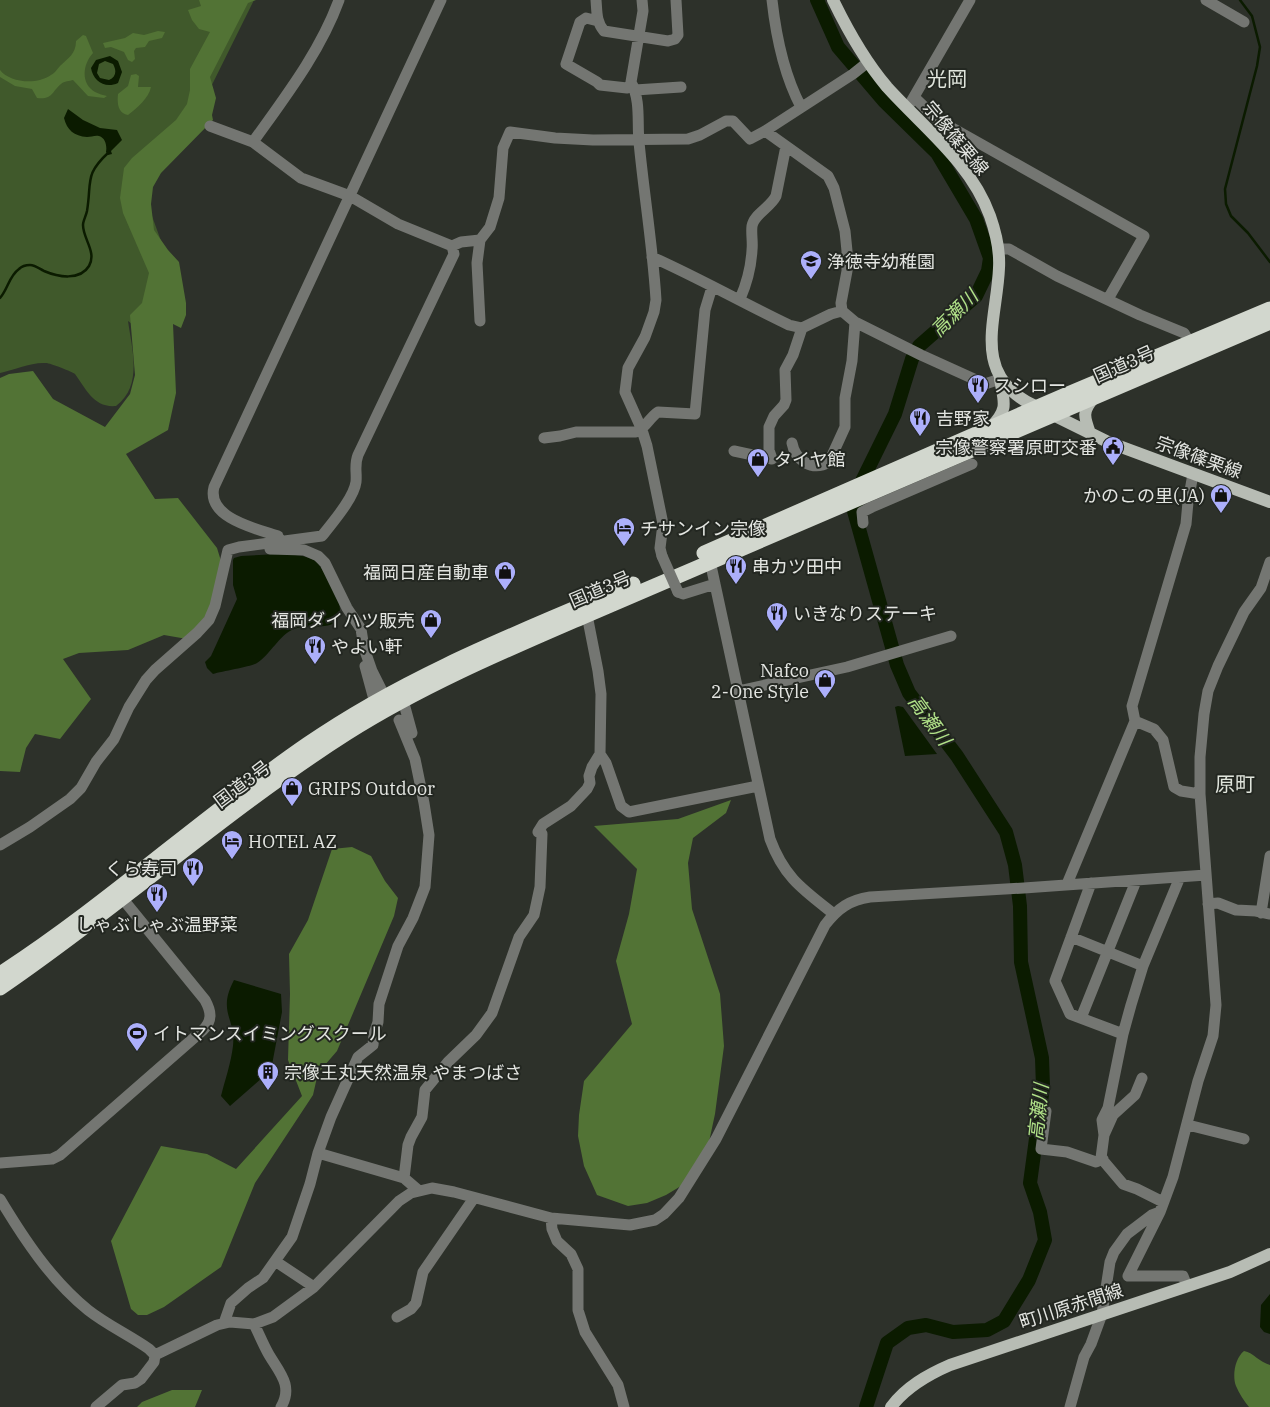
<svg xmlns="http://www.w3.org/2000/svg" width="1270" height="1407" font-family="'IBM Plex Serif','Noto Sans JP',serif">
<style>
.green{fill:#40592b}
.forest{fill:#527335}
.water{fill:#0b1b00;fill-rule:evenodd}
.lines{fill:none;stroke-linecap:round;stroke-linejoin:round}
.stream{stroke:#0b1b00;stroke-width:2.5}
.river{stroke:#0b1b00;stroke-width:14}
.minor{stroke:#747672;stroke-width:11}
.major{stroke:#b7bcb4;stroke-width:12}
.highway{stroke:#d2d7ce;stroke-width:15}
.minor-bridge{stroke:#747672;stroke-width:11}
.labels{text-anchor:middle;dominant-baseline:central;stroke-width:4;stroke-linejoin:round;paint-order:stroke}
.street-label{font-size:18px;fill:#e3e5e1;stroke:#232721}
.poi-label{font-size:18px;fill:#e3e5e1;stroke:#232721;text-anchor:start}
.water-label{font-size:19px;font-style:italic;fill:#b0e188;stroke:#232721}
.quarter-label{font-size:20px;fill:#e0e5dc;stroke:#232721}
</style>
<rect width="100%" height="100%" fill="#2d312a"/>
<path class="green" d="M0 0H254L198 113 144 194 173 274 140 330 128 321C132 349 143 386 116 406 94 408 86 389 75 374 73 372 50 363 46 363 31 362 14 370 0 373Z"/>
<path class="forest" d="M199 0H256L248 3 210 77 216 98 212 115 213 120 161 173 153 187 151 204 154 230 168 250 179 262 186 303V315L181 328 173 324 176 393 168 430 126 454 155 499 178 498 217 548 221 561 212 608 187 639 164 635 128 650 79 653 63 659 91 699 60 739 35 734 26 748 20 772 0 771V378L9 374 33 371 53 399 105 427 130 394 135 375 130 315 142 303 149 273 123 213 120 198 124 168 132 158 176 120 187 104 190 90V69L210 32 199 29 192 20 188 10 201 6Z
M158 31 165 32 162 38 149 41 145 47 136 48 134 51 135 59 132 62 128 60 124 52 111 47 105 48 103 43 125 38 133 33 144 35Z
M83 35 86 36 93 53C83 64 80 83 95 92 99 94 103 95 107 96L104 98 88 96 73 80C70 81 64 81 61 84 52 91 53 100 37 98L32 89 15 86 0 77V70C10 83 37 85 51 75 55 73 57 69 60 66 68 58 76 54 76 41Z
M136 74 139 76 138 87H151C149 98 137 108 128 115 118 113 117 104 118 94L128 86 131 75Z
M731 800 726 813 693 838 688 863 692 909 720 994 724 1046 715 1114 706 1156 696 1177 666 1195 647 1203 628 1206 597 1195 584 1166 578 1136 579 1115 584 1081 632 1024 616 961 629 914 637 869 594 826 678 819Z
M352 847 371 856 385 881 398 898 394 916 337 1051 318 1073 313 1095 255 1183 221 1267 164 1307 147 1315H138L131 1309 111 1241 161 1146 207 1154 236 1169 302 1096 288 1060 290 994 289 954 308 920 332 849Z
M1244 1351C1254 1353 1259 1362 1270 1365V1407H1249C1244 1401 1239 1393 1236 1386 1232 1376 1235 1358 1244 1351Z
M172 1390H202L195 1407H137L142 1402Z"/>
<path class="water" d="M110 56 118 61 122 72 118 83C105 89 93 81 91 68L96 60ZM105 61 113 64C117 71 116 77 109 80L100 78 97 73 99 64Z
M68 109 83 120 100 128 117 130 122 140 111 151 112 154 108 155 106 152C107 147 106 138 99 136 95 135 91 137 87 137 74 136 67 130 64 118Z
M279 554C293 555 307 554 318 563 327 578 346 601 338 619 333 630 305 625 294 629 279 635 271 654 257 663 250 667 223 671 213 674L207 668 205 662 211 656 237 599 233 585V560L234 558 241 556Z
M898 706 903 707 937 754 905 756 895 707Z
M234 980 281 994 282 1012 271 1070 230 1106 221 1096C225 1080 231 1063 233 1046 236 1018 217 1012 234 980Z
M1270 1294V1334L1264 1332 1260 1327 1261 1305Z"/>
<g class="lines">
<path class="stream" d="M1240 0 1252 16 1260 47 1257 66 1225 189 1226 204 1231 216 1248 233 1270 262
M0 298C8 289 9 276 19 269 21 267 26 265 30 265 35 265 40 269 44 271 58 277 80 281 89 266 97 252 83 239 83 225 83 221 86 216 87 211 92 181 84 175 109 152"/>
<path class="river" d="M817 0 838 47 884 101 937 153 976 219 990 258 988 271 976 296 919 346 912 359 895 414 861 483 854 511 897 665 909 693 957 756 1006 832 1015 865 1020 906 1021 962 1042 1058 1043 1087 1030 1183 1040 1212 1045 1240 1029 1280 1004 1321 987 1330 953 1332 926 1325 908 1328 887 1343 866 1407"/>
<path class="minor" d="M596 0C597 11 596 22 604 31L668 41 675 39 678 35 676 0
M642 0 643 11 631 82C641 101 637 122 639 142 644 195 653 248 656 300L654 312 645 337 628 368 625 392 642 430 647 446 663 524 660 548 662 556
M772 0C776 36 784 75 801 107
M1206 0 1244 22
M598 21 586 18 580 22 566 64 597 82 600 85 627 88 633 86
M635 90 681 87
M914 97 938 120 1144 236 1108 299
M911 102 970 0
M210 126 253 142 301 178 350 196 398 224 452 246 461 242 480 240
M765 131 828 176 834 188 845 231 847 251V271L841 303 842 311 855 322 921 355 985 384 1000 379
M253 142C285 97 320 52 339 0
M999 249H1009L1057 276 1140 315 1184 333 1190 343
M652 257C699 278 743 303 789 325L802 328 831 314 842 311
M740 299C747 283 751 268 752 250 753 242 751 234 752 226 754 214 770 208 776 196L786 146
M480 321 477 263 480 240 490 227 499 198 503 148 510 132 555 138 593 140 688 139 700 135 726 121H733L750 139 765 131 853 74 868 62
M544 438 560 436 576 432H636C646 428 649 418 658 412L695 414 705 310 712 287
M792 443C795 460 812 472 829 462L845 427V398L852 361 855 322
M734 451 772 459 769 450V427L774 416 784 405 786 400 785 370 793 355 802 328
M863 523 862 512 872 507 972 464
M279 542 278 536C257 529 206 518 214 487L441 0
M270 549 304 550 318 556 325 563 347 608 361 629 364 648 372 671 381 689
M710 561 770 839C784 877 802 889 834 914
M678 592 683 594 715 584
M587 615 598 671 601 694 600 754 606 763 621 806 629 812 758 786
M365 666 375 703
M738 691 847 667 951 636
M403 700 412 733
M1135 721 1154 729 1163 740 1174 787 1181 791 1200 794
M0 845 30 827 70 799 81 788 96 762 114 739 129 707 146 680 155 670 197 633 209 620 215 606 228 550 239 547 322 536C332 523 354 498 356 482 357 472 354 465 358 455L454 254 452 246
M1091 883 1055 981 1070 1014 1123 1034
M1067 884 1135 721 1132 706 1186 524 1188 502 1193 474
M1208 904 1218 903 1236 910 1256 911 1270 914
M1261 913 1270 856
M1071 937 1143 966
M1081 1018 1136 881
M1046 1111 1041 1149 1067 1152 1096 1162 1103 1159
M1188 1125 1244 1139
M1104 1135 1113 1115 1135 1095 1142 1078
M318 1153 404 1178 418 1190
M0 1163 52 1159 60 1155 203 1030C213 1020 211 1011 205 1000L122 898
M404 1178 408 1145 411 1137 422 1117 425 1090 448 1062 476 1035 492 1013 519 937 534 915 540 887 542 834 538 832 543 824 571 806 587 789 590 783 589 776 592 767 600 754
M0 1199C24 1239 51 1280 88 1310 107 1325 129 1335 149 1349L155 1355
M1163 1202 1137 1189 1123 1184 1101 1158 1104 1135 1102 1120 1108 1108 1123 1034 1131 1005 1143 966 1180 877
M1160 1212 1128 1276H1183L1187 1286
M551 1218 552 1229 557 1241 571 1254 578 1269V1310L585 1332 618 1385 624 1407
M275 1261 314 1287
M397 1317 411 1309 416 1303 423 1272 474 1198
M224 1323 231 1303 248 1288 263 1278 292 1237 310 1184 318 1153 331 1117 358 1057 373 1045 374 1034 378 1022 379 1004 398 946 413 918 425 887 429 835 424 803 415 759 399 720
M254 1324C259 1334 263 1344 268 1353 278 1371 294 1385 281 1407
M155 1355 217 1325 230 1322 254 1324 273 1317 314 1287 399 1201 411 1193 432 1188 454 1192 551 1218 630 1225 655 1220 664 1214 679 1198 716 1139 825 925C838 908 850 900 870 897L1024 888 1206 875
M96 1407 122 1385 135 1383 141 1379 154 1362 155 1355
M1070 1407 1084 1357 1091 1344 1102 1314 1110 1262 1114 1252 1127 1234 1152 1215 1160 1212 1173 1177 1198 1081 1213 1036 1216 1005 1200 794V757L1204 714 1208 691 1218 666 1244 612 1261 588 1270 562"/>
<path class="major" d="M833 0C848 31 864 60 887 87 924 128 971 163 990 216 996 233 1000 251 999 268 997 319 972 370 1027 402L1108 442 1270 502
M991 427C1009 409 1004 402 1000 379
M1090 433C1084 417 1082 411 1094 398
M891 1407C906 1387 927 1375 950 1365L1230 1272 1270 1254"/>
<path class="highway" d="M704 553 1063 396 1270 309
M0 974C108 904 203 816 308 744 408 675 522 631 633 584
M0 988C119 907 226 810 347 733 423 685 506 650 587 615L1270 322"/>
<path class="minor-bridge" d="M662 556 678 592"/>
</g>
<defs>
<g id="school-pin" transform="scale(1.125)"><path d="M0 17L-7.5 6A9.5 9.5 0 1 1 7.5 6Z" fill="#acaffb" stroke="#232721"/><path d="M0-5L7-2L0 1L-7-2ZM-4 1L0 2.5L4 1V4Q0 6-4 4Z" fill="#111"/></g>
<g id="restaurant-pin" transform="scale(1.125)"><path d="M0 17L-7.5 6A9.5 9.5 0 1 1 7.5 6Z" fill="#acaffb" stroke="#232721"/><path d="M-5-6h1v4h1v-4h1v4h1v-4h1v5L-1.5 .5V6h-2V.5L-5-1ZM5-6V6H3V1.5H1.5Q1.5-4 5-6Z" fill="#111"/></g>
<g id="civic-pin" transform="scale(1.125)"><path d="M0 17L-7.5 6A9.5 9.5 0 1 1 7.5 6Z" fill="#acaffb" stroke="#232721"/><path d="M-.6-6.5H3V-4.5H.6V-3L4-1V1h2V6H-6V1h2V-1L-.6-3ZM-1.2 2.5V6h2.4V2.5Z" fill="#111"/></g>
<g id="shop-pin" transform="scale(1.125)"><path d="M0 17L-7.5 6A9.5 9.5 0 1 1 7.5 6Z" fill="#acaffb" stroke="#232721"/><path d="M-5-2.5h2.3a2.7 3.5 0 0 1 5.4 0H5L5.5 6h-11ZM-1.5-2.5h3a1.5 2.3 0 0 0-3 0Z" fill="#111"/></g>
<g id="hotel-pin" transform="scale(1.125)"><path d="M0 17L-7.5 6A9.5 9.5 0 1 1 7.5 6Z" fill="#acaffb" stroke="#232721"/><path d="M-6-4.5h1.5V1H6V5H4.5V3h-9V5H-6ZM-4 0a1.8 1.8 0 1 1 3.6 0ZM.5 0V-2.5h3Q6-2.5 6 0Z" fill="#111"/></g>
<g id="stadium-pin" transform="scale(1.125)"><path d="M0 17L-7.5 6A9.5 9.5 0 1 1 7.5 6Z" fill="#acaffb" stroke="#232721"/><path d="M0-5a6.5 5 0 1 0 0 10a6.5 5 0 1 0 0-10ZM-3.5-1.8h7v3.6h-7Z" fill="#111"/></g>
<g id="building-pin" transform="scale(1.125)"><path d="M0 17L-7.5 6A9.5 9.5 0 1 1 7.5 6Z" fill="#acaffb" stroke="#232721"/><path d="M-4-6H4V6H1V3H-1V6H-4ZM-2.5-4.3h1.7v1.8h-1.7ZM.8-4.3h1.7v1.8H.8ZM-2.5-1h1.7V.8h-1.7ZM.8-1h1.7V.8H.8Z" fill="#111"/></g>
</defs>
<g fill-rule="evenodd">
<use href="#school-pin" x="811" y="261"/>
<use href="#restaurant-pin" x="978" y="385"/>
<use href="#restaurant-pin" x="920" y="418"/>
<use href="#civic-pin" x="1113" y="447"/>
<use href="#shop-pin" x="758" y="459"/>
<use href="#shop-pin" x="1221" y="495"/>
<use href="#hotel-pin" x="624" y="528"/>
<use href="#restaurant-pin" x="736" y="566"/>
<use href="#shop-pin" x="505" y="572"/>
<use href="#restaurant-pin" x="777" y="613"/>
<use href="#shop-pin" x="431" y="620"/>
<use href="#restaurant-pin" x="315" y="646"/>
<use href="#shop-pin" x="825" y="680"/>
<use href="#shop-pin" x="292" y="788"/>
<use href="#hotel-pin" x="232" y="841"/>
<use href="#restaurant-pin" x="193" y="868"/>
<use href="#restaurant-pin" x="157" y="894"/>
<use href="#stadium-pin" x="137" y="1033"/>
<use href="#building-pin" x="268" y="1072"/>
</g>
<g class="labels">
<g class="street-label">
<text transform="translate(956 138) rotate(50)">宗像篠栗線</text>
<text transform="translate(1124 364) rotate(-24)">国道3号</text>
<text transform="translate(1199 457) rotate(20)">宗像篠栗線</text>
<text transform="translate(600 589) rotate(-23)">国道3号</text>
<text transform="translate(242 784) rotate(-37)">国道3号</text>
<text transform="translate(1071 1306) rotate(-18)">町川原赤間線</text>
</g>
<g class="poi-label">
<text x="827" y="261">浄徳寺幼稚園</text>
<text x="994" y="385">スシロー</text>
<text x="936" y="418">吉野家</text>
<text x="1097" y="447" text-anchor="end">宗像警察署原町交番</text>
<text x="774" y="459">タイヤ館</text>
<text x="1205" y="495" text-anchor="end">かのこの里(JA)</text>
<text x="640" y="528">チサンイン宗像</text>
<text x="752" y="566">串カツ田中</text>
<text x="489" y="572" text-anchor="end">福岡日産自動車</text>
<text x="793" y="613">いきなりステーキ</text>
<text x="415" y="620" text-anchor="end">福岡ダイハツ販売</text>
<text x="331" y="646">やよい軒</text>
<text x="809" y="670" text-anchor="end">Nafco<tspan x="809" dy="21">2-One Style</tspan></text>
<text x="308" y="788">GRIPS Outdoor</text>
<text x="248" y="841">HOTEL AZ</text>
<text x="177" y="868" text-anchor="end">くら寿司</text>
<text x="157" y="924" text-anchor="middle">しゃぶしゃぶ温野菜</text>
<text x="153" y="1033">イトマンスイミングスクール</text>
<text x="284" y="1072">宗像王丸天然温泉 やまつばさ</text>
</g>
<g class="water-label">
<text transform="translate(954 313) rotate(-45)">高瀬川</text>
<text transform="translate(930 720) rotate(54)">高瀬川</text>
<text transform="translate(1038 1112) rotate(-84)">高瀬川</text>
</g>
<g class="quarter-label">
<text x="947" y="78">光岡</text>
<text x="1235" y="783">原町</text>
</g>
</g>
</svg>
